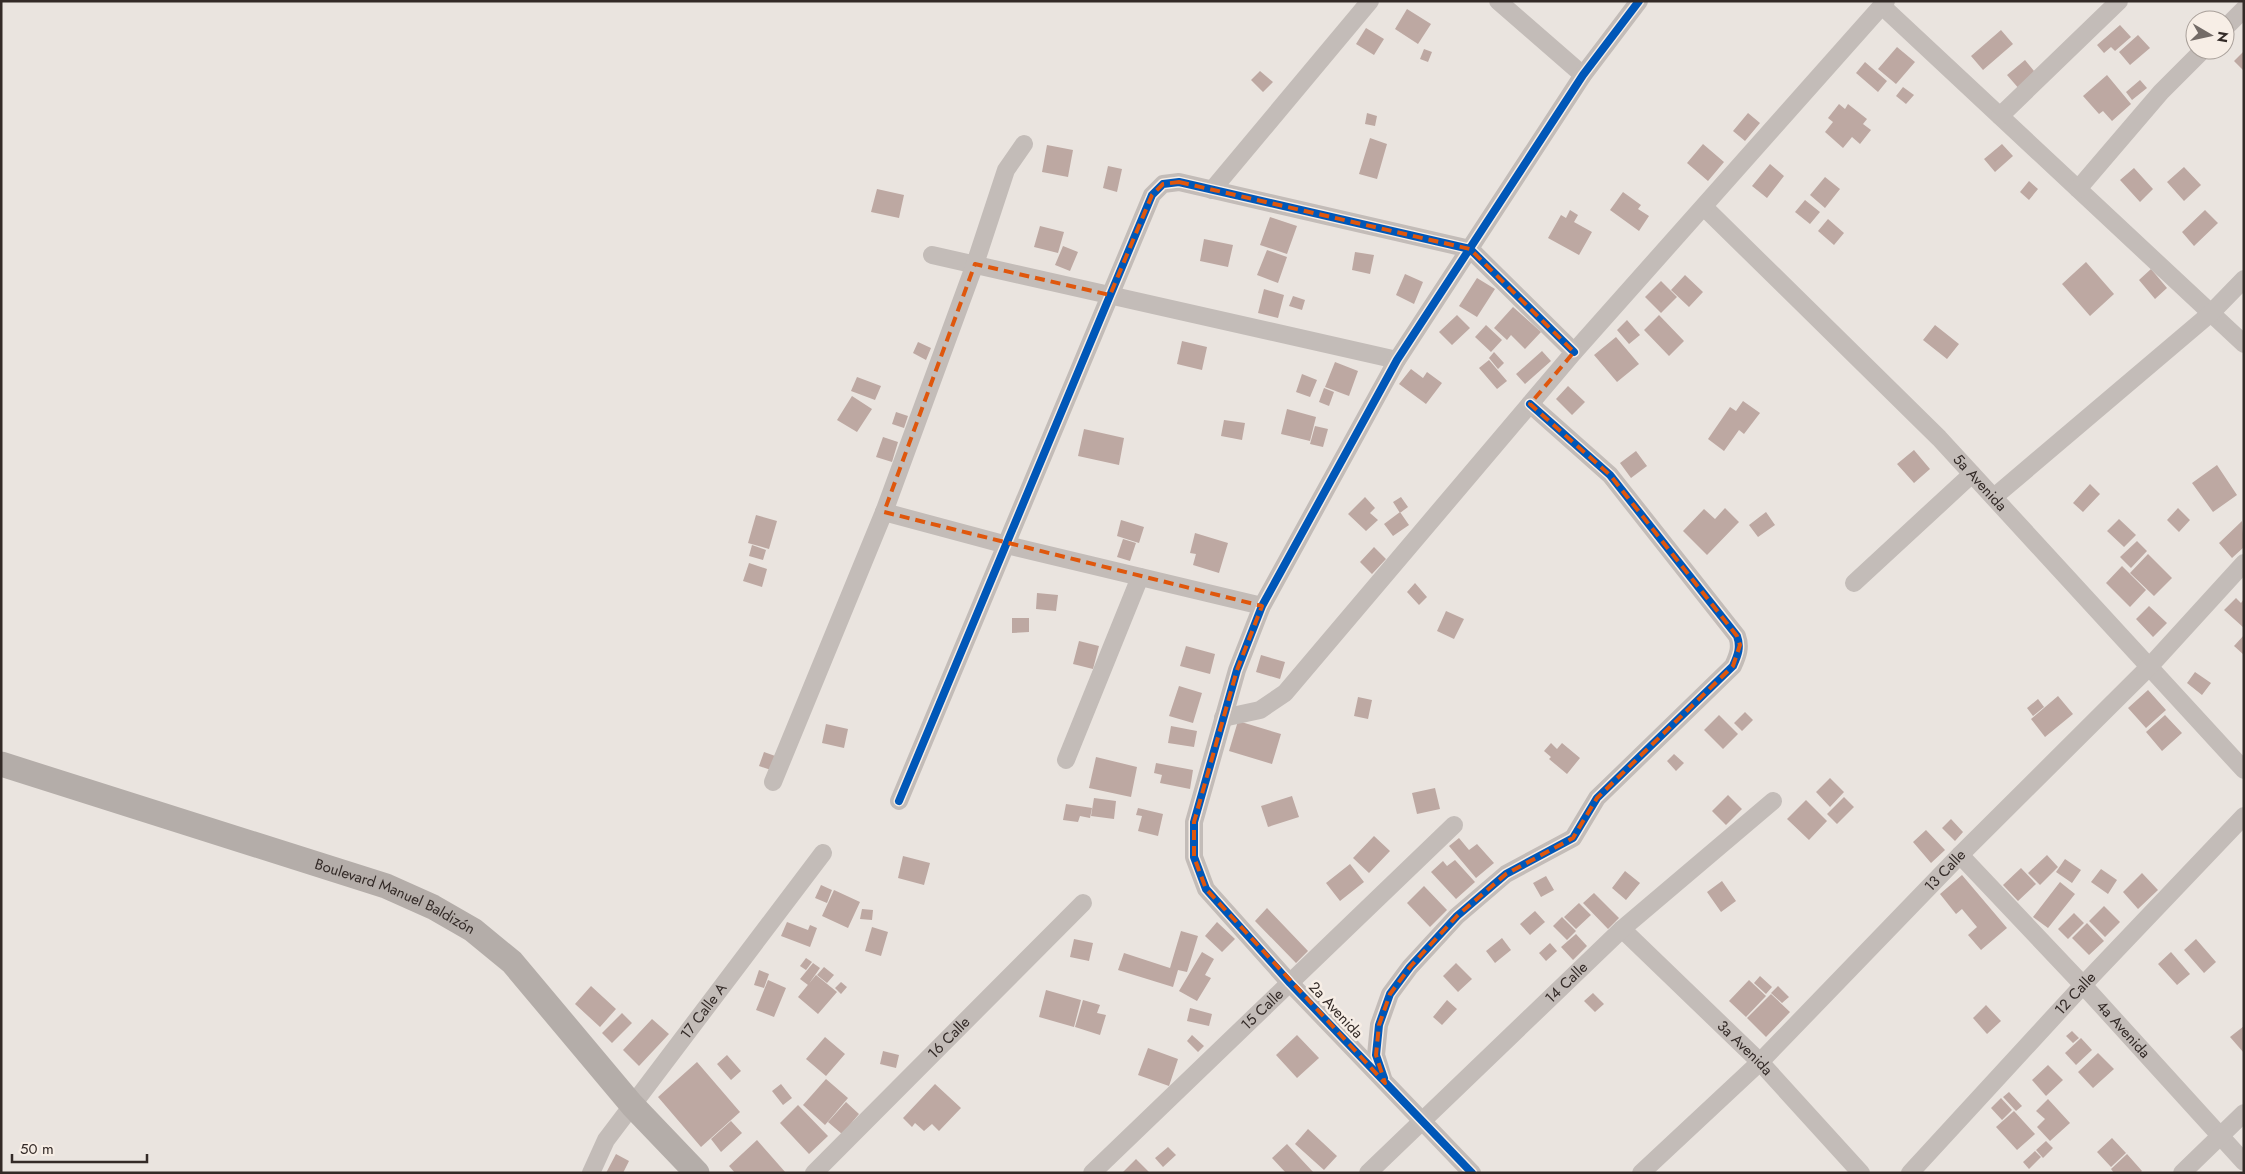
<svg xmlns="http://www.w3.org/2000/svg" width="2245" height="1174" font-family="Jost,sans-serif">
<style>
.building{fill:#bda8a2}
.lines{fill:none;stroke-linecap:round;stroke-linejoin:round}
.minor{stroke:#c3bcb8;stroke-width:18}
.secondary{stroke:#b4ada9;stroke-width:25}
.cycleway-casing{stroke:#f7eee6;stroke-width:11}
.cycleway{stroke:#0057b8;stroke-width:8}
.marked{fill:none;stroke:#df570d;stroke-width:4;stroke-dasharray:10 6;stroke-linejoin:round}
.labels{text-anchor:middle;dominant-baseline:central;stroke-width:5;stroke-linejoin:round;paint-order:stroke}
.street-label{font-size:15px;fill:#332a27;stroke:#f7eee6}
</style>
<rect width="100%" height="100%" fill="#eae4df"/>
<path class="building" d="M1407 9 1431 24 1418 44 1395 29Z
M2120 25 2131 37 2115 51 2111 47 2104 53 2097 45Z
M1366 28 1384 39 1374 55 1356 44Z
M2001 30 2013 44 1983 70 1971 56Z
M2138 35 2150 48 2130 65 2119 52Z
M1897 47 1915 62 1896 84 1878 69Z
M1424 49 1432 52 1428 62 1420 59Z
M2244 51V71L2234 61Z
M2025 60 2038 76 2021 91 2007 75Z
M1865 62 1887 81 1878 92 1856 73Z
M1260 71 1273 82 1263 92 1251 80Z
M2107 75 2131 104 2112 121 2103 111 2099 114 2083 96Z
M2140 80 2147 88 2132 100 2126 92Z
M1903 87 1914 95 1906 104 1896 96Z
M1839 104 1845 109 1848 104 1867 119 1863 124 1871 130 1860 144 1852 137 1843 148 1825 132 1833 122 1828 118Z
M1367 113 1377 116 1375 126 1365 124Z
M1748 113 1760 123 1745 141 1733 131Z
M1370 138 1387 144 1377 179 1359 174Z
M1703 144 1724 162 1708 181 1687 163Z
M2002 144 2013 156 1995 172 1984 159Z
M1047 145 1073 150 1068 177 1042 172Z
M1770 164 1784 176 1767 198 1752 186Z
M1108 166 1122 169 1117 192 1103 188Z
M2184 167 2201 185 2184 201 2167 182Z
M2134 168 2153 189 2140 202 2120 180Z
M1825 177 1840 189 1825 208 1810 195Z
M2029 181 2038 189 2029 200 2020 192Z
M877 189 904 195 899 218 871 212Z
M1623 192 1641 205 1638 209 1649 216 1639 231 1610 210Z
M1805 200 1820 212 1810 224 1795 212Z
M1570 210 1578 215 1574 222 1592 232 1579 255 1548 238 1561 215 1566 218Z
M2205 210 2218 223 2194 246 2182 232Z
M1270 217 1297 226 1287 254 1260 245Z
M1828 219 1844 233 1834 245 1818 231Z
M1040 226 1064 232 1058 253 1034 247Z
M1204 239 1233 245 1228 267 1200 261Z
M1063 246 1078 252 1070 271 1055 265Z
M1267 250 1287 257 1278 283 1257 275Z
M1355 252 1374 255 1370 274 1352 270Z
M2086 262 2114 294 2090 316 2062 284Z
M2151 269 2167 288 2155 299 2139 280Z
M1405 274 1423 282 1414 304 1396 295Z
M1685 275 1703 292 1689 307 1671 290Z
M1477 278 1495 289 1477 317 1459 306Z
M1661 281 1677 297 1661 313 1645 297Z
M1264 289 1284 295 1278 318 1258 313Z
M1293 296 1305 300 1302 310 1289 306Z
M1513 307 1541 332 1525 349 1511 335 1507 340 1494 328Z
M1457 315 1470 328 1452 345 1439 332Z
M1659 315 1684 341 1669 356 1644 330Z
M1627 320 1640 335 1629 344 1617 330Z
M1486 325 1502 340 1491 352 1475 337Z
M1935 325 1959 344 1947 359 1923 340Z
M1616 337 1639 364 1617 382 1594 355Z
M1182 341 1207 347 1202 370 1177 364Z
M918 342 931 348 926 360 913 353Z
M1542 351 1551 361 1525 384 1516 374Z
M1494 352 1504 363 1498 369 1489 358Z
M1489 360 1507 381 1497 389 1479 368Z
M1335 362 1358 371 1349 396 1325 387Z
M1411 369 1423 378 1427 372 1442 383 1426 404 1399 384Z
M1302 374 1317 380 1310 397 1296 392Z
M857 377 881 386 875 400 851 391Z
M1568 386 1585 402 1572 415 1556 399Z
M1324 388 1334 392 1329 406 1319 402Z
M852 396 872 409 857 432 837 420Z
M1743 401 1760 413 1744 434 1739 430 1724 451 1708 439 1730 407 1736 411Z
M1287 409 1316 417 1310 441 1281 434Z
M896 412 908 416 904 428 892 424Z
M1224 420 1245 423 1242 440 1221 436Z
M1315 426 1328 429 1323 447 1310 444Z
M1084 429 1124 438 1119 465 1078 456Z
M883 437 898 442 892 462 876 457Z
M1914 450 1930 469 1914 483 1897 464Z
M1636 451 1647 466 1631 478 1620 463Z
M2217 465 2237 495 2213 512 2192 483Z
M2090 484 2100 494 2083 512 2073 503Z
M1365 497 1375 508 1370 513 1378 520 1366 531 1348 514Z
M1401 497 1408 507 1400 513 1393 502Z
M1725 508 1739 522 1707 555 1683 531 1704 509 1715 519Z
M2178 508 2190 520 2179 532 2167 520Z
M1400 512 1409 525 1393 536 1384 524Z
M1766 512 1775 525 1758 537 1749 525Z
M756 515 777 521 769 549 748 543Z
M2119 519 2136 535 2124 547 2107 531Z
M1121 520 1144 527 1139 543 1117 536Z
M2242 521 2244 547 2232 558 2219 543Z
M1195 533 1228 543 1219 573 1193 565 1196 554 1190 553Z
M1123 539 1136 543 1130 561 1117 557Z
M2137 541 2147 551 2131 568 2120 557Z
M752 545 766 550 763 560 749 556Z
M1374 547 1386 559 1372 574 1360 562Z
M2148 554 2172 578 2154 596 2130 573Z
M749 563 767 569 762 587 743 581Z
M2122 566 2146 590 2130 607 2106 583Z
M1415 583 1427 597 1419 605 1407 592Z
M1037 593 1058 595 1056 611 1036 609Z
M2236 598 2241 603 2244 599V628L2224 610Z
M2149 606 2167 623 2153 637 2136 619Z
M1446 611 1464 619 1454 639 1437 631Z
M1012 618H1029V632L1012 633Z
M2244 635V655L2234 646Z
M1079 641 1099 646 1093 669 1073 664Z
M1186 646 1215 654 1210 674 1180 666Z
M1261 655 1285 662 1280 679 1256 672Z
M2195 672 2211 683 2202 695 2187 683Z
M1179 686 1202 693 1193 723 1169 716Z
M2148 690 2166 710 2146 728 2128 708Z
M2058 696 2073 714 2045 737 2031 719Z
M1358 697 1372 700 1368 719 1354 716Z
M2038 699 2044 707 2033 716 2027 708Z
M1745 712 1753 720 1742 731 1734 723Z
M1719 715 1738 734 1723 749 1704 730Z
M2165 715 2182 733 2162 751 2146 732Z
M1238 721 1281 734 1272 764 1229 751Z
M826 724 848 729 844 748 822 743Z
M1171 726 1197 731 1194 747 1168 743Z
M1551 743 1557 749 1562 743 1580 758 1567 774 1549 759 1551 757 1544 751Z
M764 752 778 757 774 771 759 766Z
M1674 754 1684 763 1676 771 1667 761Z
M1096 757 1137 767 1131 797 1089 788Z
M1156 763 1193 770 1190 789 1160 783 1162 775 1154 773Z
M1830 778 1844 792 1830 807 1816 792Z
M1435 788 1440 809 1417 814 1412 793Z
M1728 795 1742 809 1726 825 1712 811Z
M1292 796 1299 817 1268 827 1261 806Z
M1844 797 1854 807 1837 824 1827 814Z
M1094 798 1116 801 1114 819 1091 816Z
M1806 800 1827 821 1809 840 1787 819Z
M1066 804 1092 808 1090 818 1080 816 1078 822 1063 820Z
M1138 808 1163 814 1158 836 1138 831 1142 816 1136 815Z
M1951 819 1963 832 1955 841 1942 828Z
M1926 830 1945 850 1931 863 1913 842Z
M1374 836 1390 851 1369 873 1353 858Z
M1459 838 1469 850 1477 844 1494 863 1476 878 1449 846Z
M2047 855 2058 867 2040 885 2028 873Z
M903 856 930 863 924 885 898 878Z
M2065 859 2081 870 2072 883 2056 872Z
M1455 860 1475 882 1456 899 1431 872 1443 861 1447 866Z
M1350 864 1364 882 1340 901 1326 883Z
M2021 868 2036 884 2018 901 2003 885Z
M2101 869 2117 880 2108 894 2091 882Z
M1625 871 1640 883 1626 900 1612 888Z
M2142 873 2158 890 2138 909 2123 892Z
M1962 875 2007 928 1981 950 1968 935 1977 927 1962 909 1956 914 1940 894Z
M1546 876 1554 890 1541 897 1533 883Z
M1722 881 1736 901 1721 912 1707 892Z
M2060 882 2075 894 2048 928 2033 917Z
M821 885 832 890 827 903 815 898Z
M1424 886 1447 910 1430 927 1407 903Z
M834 890 860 902 848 928 822 916Z
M1594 893 1619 918 1608 929 1583 903Z
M1579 903 1591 915 1576 929 1564 917Z
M2104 906 2120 922 2105 937 2089 921Z
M1267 908 1308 951 1296 963 1255 921Z
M862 909 873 910 872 920 860 919Z
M1535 911 1545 922 1530 935 1520 924Z
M2074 913 2084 923 2068 939 2058 929Z
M1562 917 1576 931 1567 940 1553 926Z
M787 922 808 930 810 925 817 928 810 947 781 936Z
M1217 922 1235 939 1222 952 1205 936Z
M2087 923 2104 941 2089 955 2072 938Z
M872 927 888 932 881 956 865 951Z
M1181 931 1198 936 1187 972 1178 970 1173 987 1118 970 1124 953 1170 968Z
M1576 934 1587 946 1573 960 1561 947Z
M1502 938 1511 950 1495 963 1486 951Z
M1074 939 1093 943 1089 961 1070 957Z
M2196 939 2216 962 2204 973 2184 950Z
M1550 943 1557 951 1546 961 1539 953Z
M1202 952 1214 959 1205 975 1211 978 1197 1001 1179 991Z
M2171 952 2190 974 2177 985 2158 964Z
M806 958 812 962 806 970 800 966Z
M813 963 820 968 808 985 800 979Z
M1456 963 1472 979 1458 992 1443 976Z
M824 967 834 975 827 983 817 975Z
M759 970 769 974 764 988 754 985Z
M816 975 837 992 818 1014 798 997Z
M1760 976 1772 987 1766 994 1754 983Z
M768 980 786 988 774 1017 756 1010Z
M1749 980 1766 996 1746 1017 1729 1001Z
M841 982 847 987 841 994 835 988Z
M591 986 616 1009 600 1027 575 1004Z
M1778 986 1789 997 1782 1003 1771 993Z
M1046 990 1081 1000 1074 1027 1039 1017Z
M1593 993 1604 1004 1595 1012 1584 1001Z
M1771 994 1790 1012 1766 1037 1747 1018Z
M1083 1000 1100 1005 1097 1013 1106 1015 1100 1035 1075 1027Z
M1447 1000 1457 1009 1442 1025 1433 1017Z
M1986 1005 2001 1021 1987 1034 1973 1018Z
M1190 1008 1212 1014 1209 1026 1187 1021Z
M622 1013 632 1023 612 1043 602 1033Z
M652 1019 669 1034 639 1066 623 1050Z
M2244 1026V1053L2230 1037Z
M2072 1031 2079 1038 2073 1043 2066 1036Z
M1192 1035 1204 1046 1198 1052 1187 1041Z
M1297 1035 1319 1058 1297 1078 1276 1055Z
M825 1037 845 1054 826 1076 806 1059Z
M2081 1038 2092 1050 2076 1065 2065 1053Z
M1148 1048 1178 1059 1169 1086 1138 1075Z
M883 1051 899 1055 896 1068 880 1064Z
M2098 1053 2114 1069 2093 1088 2078 1072Z
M727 1055 741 1071 731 1080 717 1064Z
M697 1062 740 1112 701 1147 658 1097Z
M2048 1065 2063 1080 2046 1096 2032 1080Z
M826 1079 848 1098 825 1125 803 1105Z
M781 1084 792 1098 783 1105 772 1091Z
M935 1084 961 1108 939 1131 932 1124 924 1131 915 1123 912 1127 903 1118Z
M2009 1092 2022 1106 2016 1111 2003 1097Z
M2001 1098 2012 1110 2002 1120 1991 1108Z
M2048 1099 2070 1123 2050 1141 2037 1127 2045 1119 2036 1111Z
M846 1102 859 1114 842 1134 828 1122Z
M798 1105 828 1136 809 1154 780 1123Z
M2014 1111 2035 1134 2017 1150 1996 1127Z
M731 1121 742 1133 721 1152 711 1139Z
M1308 1129 1337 1156 1324 1170 1295 1144Z
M2112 1138 2126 1153 2111 1167 2097 1152Z
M757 1140 786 1173H735L729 1166Z
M2046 1141 2053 1148 2043 1158 2036 1150Z
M1287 1144 1314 1173H1286L1272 1158Z
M1168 1147 1176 1155 1163 1167 1155 1158Z
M2035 1151 2041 1157 2029 1169 2023 1162Z
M616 1154 629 1161 623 1173H606Z
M2127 1154 2142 1171 2140 1173H2114L2111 1169Z
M1136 1159 1150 1173H1122Z"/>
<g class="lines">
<g class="minor">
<path d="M1498 1 1583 75"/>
<path d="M1882 6 2244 344"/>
<path d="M2225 28 2244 9"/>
<path d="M2000 116 2119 1"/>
<path d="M2078 189 2161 92 2203 50"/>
<path d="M1212 190 1370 1"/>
<path id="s1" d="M1704 207 1939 438 2244 770"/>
<path d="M932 255 1397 360"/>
<path d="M1994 497 2211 313 2244 279"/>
<path d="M884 512 1007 545 1262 606"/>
<path d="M1854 583 1972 474"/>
<path d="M1223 718 1260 710 1285 693 1574 352 1886 1"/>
<path d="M1066 760 1140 577"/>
<path d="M773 782 884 512 975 264 1006 170 1024 144"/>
<path d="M899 801 1152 195 1163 184 1179 182 1470 249 1574 352"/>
<path id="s2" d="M1960 855 2083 985 2244 1162"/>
<path id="s3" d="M1622 929 1760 1062 1861 1173"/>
<path d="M1383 1078 1376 1055 1379 1025 1390 994 1410 967 1457 916 1506 874 1573 838 1597 798 1733 666C1738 655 1741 647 1737 636L1610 475 1530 404"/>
<path id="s4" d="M591 1173 606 1140 823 853"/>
<path id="s5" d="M814 1173 1083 903"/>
<path id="s6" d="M1092 1173 1454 825"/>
<path id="s7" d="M1368 1173 1622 929 1773 801"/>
<path d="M1472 1173 1290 983 1206 889 1194 857V822L1237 670 1262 606 1397 360 1583 75 1639 1"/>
<path id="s8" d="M1641 1173 1760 1062 1960 855 2150 666 2244 563"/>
<path id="s9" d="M1910 1173 2083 985 2244 816"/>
<path d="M2182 1173 2244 1113"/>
</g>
<path class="secondary" id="s10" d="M1 764 386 886 433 907 473 930 512 962 632 1105 697 1173"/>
<g class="cycleway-casing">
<path id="cycleway" d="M899 801 1152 195 1163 184 1179 182 1470 249 1574 352
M1384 1078 1376 1055 1379 1025 1390 994 1410 967 1457 916 1506 874 1573 838 1597 798 1733 666C1738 655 1741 647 1737 636L1610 475 1530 404
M1472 1173 1290 983 1206 889 1194 857V822L1237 670 1262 606 1397 360 1583 75 1639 1"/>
</g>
<use href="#cycleway" class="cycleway"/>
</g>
<path class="marked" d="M1179 182 1470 249 1574 352 1530 404 1610 475 1737 636 1740 645 1733 666 1597 798 1573 838 1506 874 1457 916 1410 967 1390 994 1379 1025 1376 1055 1385 1083 1206 889 1194 857V822L1237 670 1262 606 884 512 975 264 1110 295 1152 195 1163 184Z"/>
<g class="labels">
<g class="street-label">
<text stroke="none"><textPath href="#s1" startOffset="390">5a Avenida</textPath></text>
<text stroke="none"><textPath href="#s8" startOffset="429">13 Calle</textPath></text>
<text stroke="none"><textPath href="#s10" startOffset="416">Boulevard Manuel Baldizón</textPath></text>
<text stroke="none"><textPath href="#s7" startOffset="275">14 Calle</textPath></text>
<text stroke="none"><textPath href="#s9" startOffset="244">12 Calle</textPath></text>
<text stroke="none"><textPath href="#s6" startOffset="236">15 Calle</textPath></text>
<text transform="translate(1336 1010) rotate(47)">2a Avenida</text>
<text stroke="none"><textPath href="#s4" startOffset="198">17 Calle A</textPath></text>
<text stroke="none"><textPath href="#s2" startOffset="239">4a Avenida</textPath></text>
<text stroke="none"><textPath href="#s5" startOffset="191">16 Calle</textPath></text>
<text stroke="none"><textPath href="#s3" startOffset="171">3a Avenida</textPath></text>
</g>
</g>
<rect width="2245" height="1174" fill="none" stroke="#332a27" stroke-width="5"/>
<g transform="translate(2210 35) rotate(99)"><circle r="24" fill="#f7eee6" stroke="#a9a09a"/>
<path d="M0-4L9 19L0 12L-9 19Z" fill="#736b67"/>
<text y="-8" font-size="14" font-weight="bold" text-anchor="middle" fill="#332a27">N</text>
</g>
<path d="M12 1154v8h135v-8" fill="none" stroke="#332a27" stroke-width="2.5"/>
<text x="20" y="1154" font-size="15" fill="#332a27" stroke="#f7eee6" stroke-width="4" paint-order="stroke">50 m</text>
</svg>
